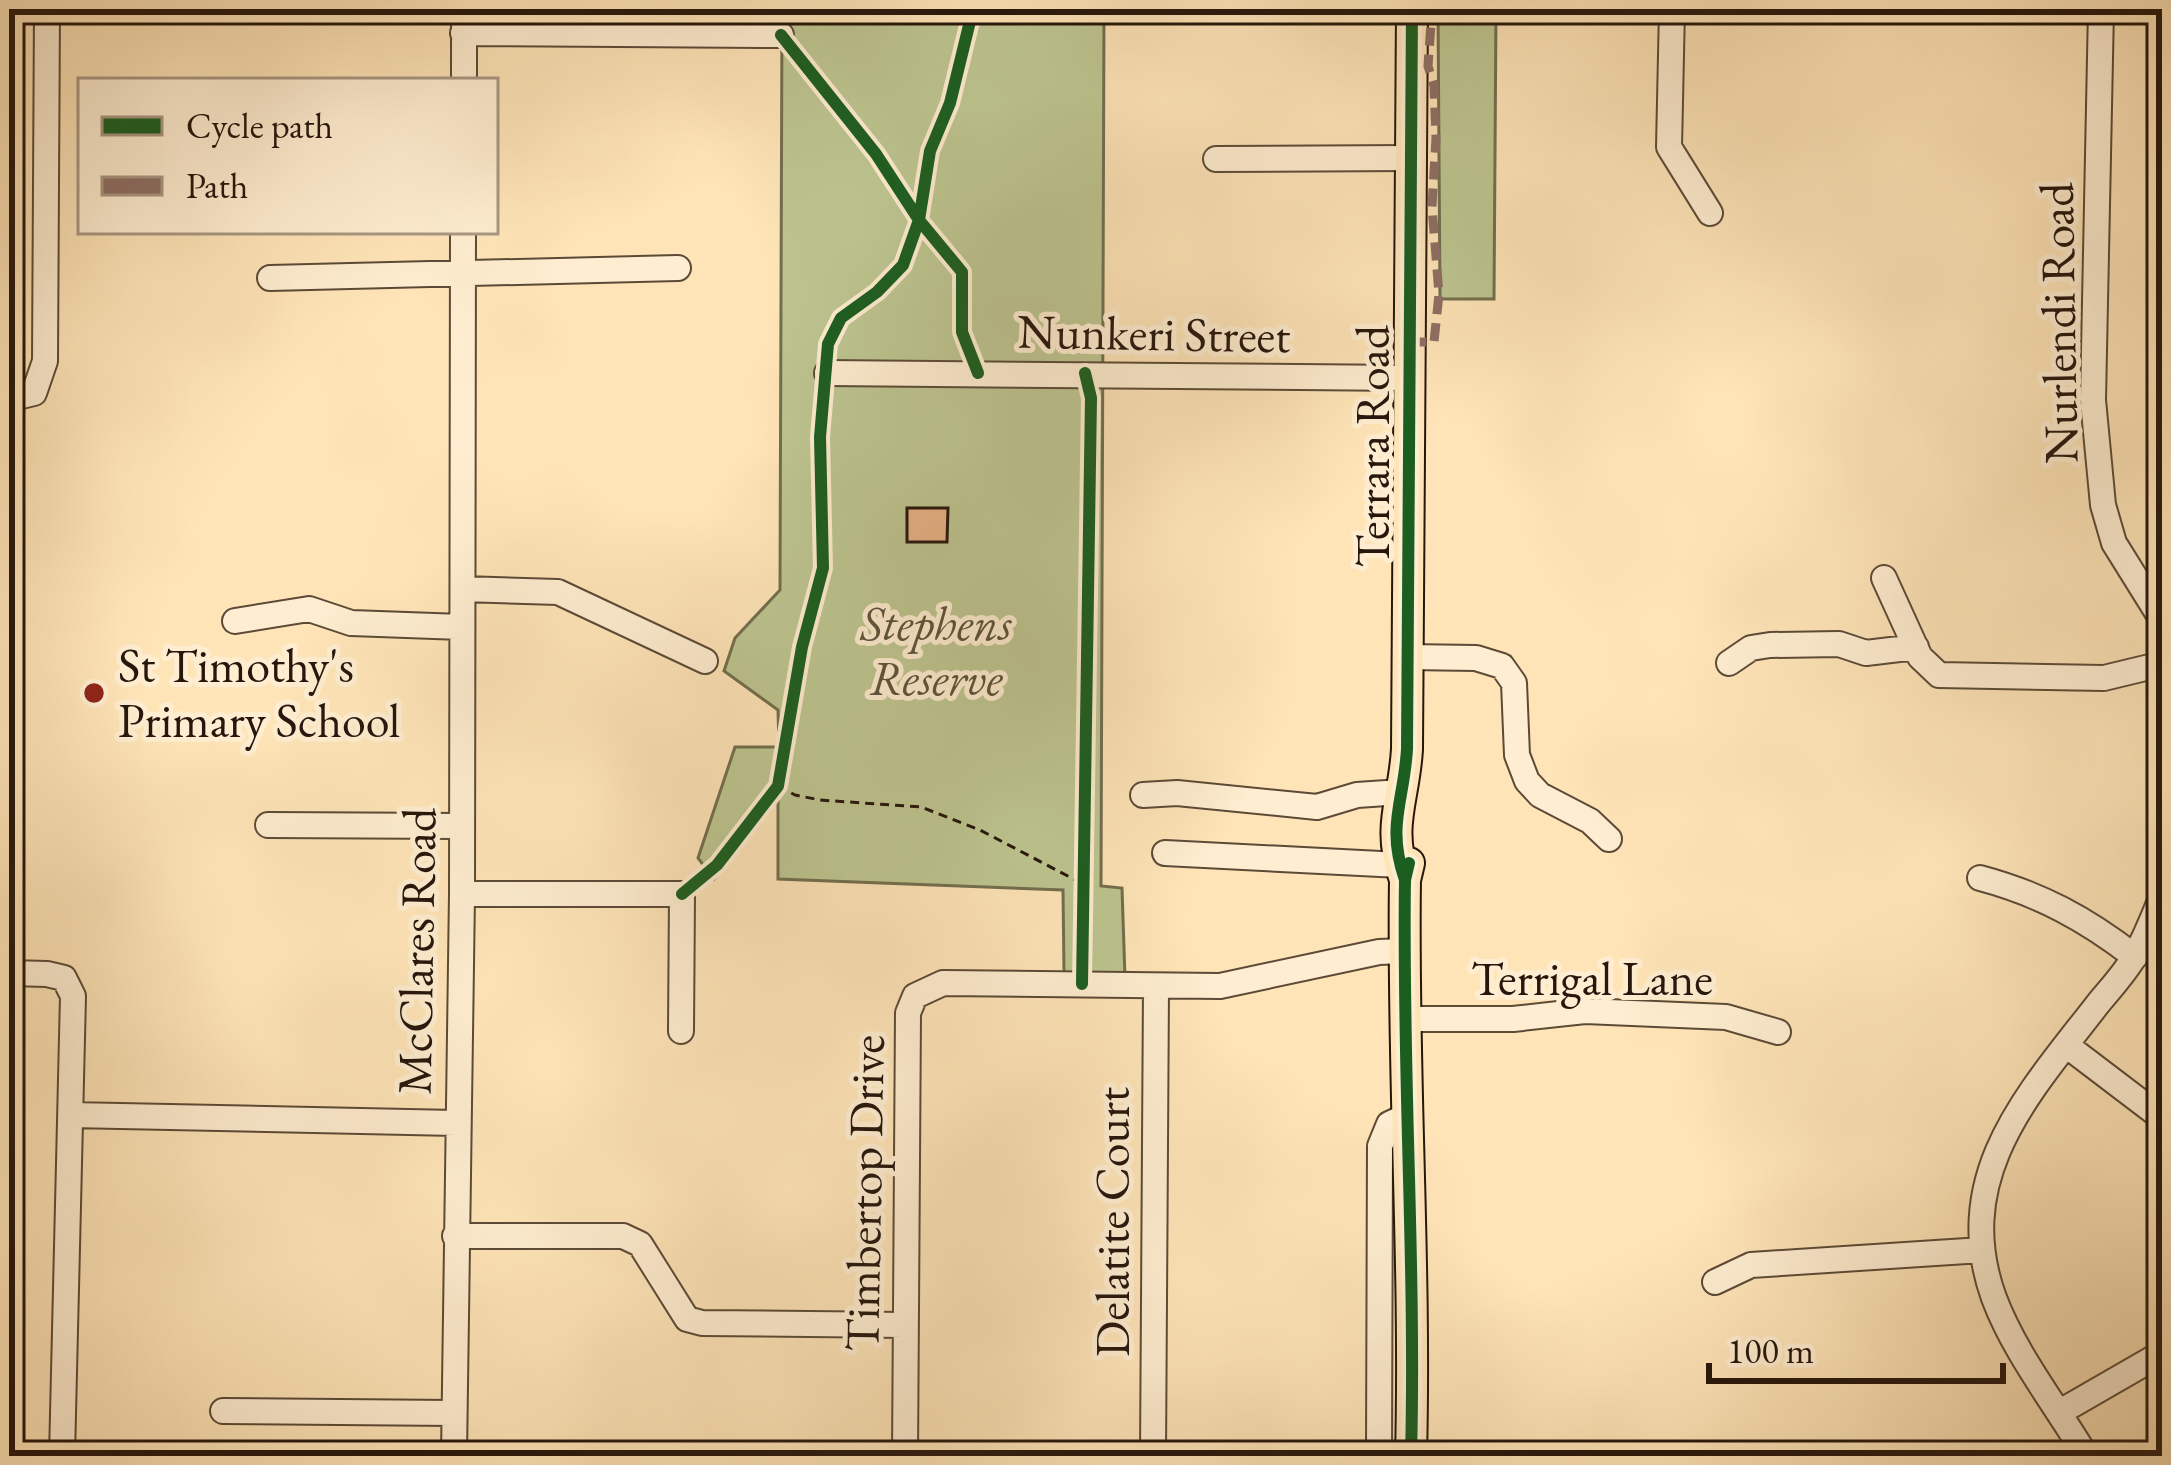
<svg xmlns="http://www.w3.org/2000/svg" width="2171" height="1465" font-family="'EB Garamond',serif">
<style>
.green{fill:#bdc590;stroke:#726e4e;stroke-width:3}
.building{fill:#e8b287;stroke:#26160c;stroke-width:3}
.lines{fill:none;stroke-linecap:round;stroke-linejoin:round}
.minor-casing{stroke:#5c4a37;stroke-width:28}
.major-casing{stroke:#26160c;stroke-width:34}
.path{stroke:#26160c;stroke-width:3;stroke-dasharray:9 6;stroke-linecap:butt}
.minor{stroke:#feedd0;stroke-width:24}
.major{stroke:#fee4b7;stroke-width:30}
.quiet{stroke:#8d6e63;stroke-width:9;stroke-dasharray:18 9;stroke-linecap:butt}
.cycleway-casing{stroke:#feedd0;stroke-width:20}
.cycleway{stroke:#1b5e20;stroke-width:12}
.poi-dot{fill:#8f2418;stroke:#feedd0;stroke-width:4.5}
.labels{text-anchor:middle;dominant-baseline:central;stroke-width:10;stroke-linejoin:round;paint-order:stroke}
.street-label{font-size:48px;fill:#26160c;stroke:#feedd0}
.park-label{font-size:48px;font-style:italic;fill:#5b533a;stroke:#feedd0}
.poi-label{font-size:48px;fill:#26160c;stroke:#feedd0;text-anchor:start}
</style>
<rect width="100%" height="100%" fill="#fee4b7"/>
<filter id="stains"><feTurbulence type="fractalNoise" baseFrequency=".00167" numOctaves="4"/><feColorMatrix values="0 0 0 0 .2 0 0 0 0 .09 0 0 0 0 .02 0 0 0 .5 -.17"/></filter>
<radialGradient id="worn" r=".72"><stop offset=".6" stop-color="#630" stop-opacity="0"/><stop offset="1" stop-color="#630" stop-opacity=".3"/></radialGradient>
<path class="green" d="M782 9H1104L1101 886 1122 888 1125 978 1064 973 1063 890 778 879V797L714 879 698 858 735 747H779L778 710 724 671 735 638 780 590Z
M1438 9H1496L1494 299H1440Z"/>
<path class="building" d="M907 508H948L947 542H907Z"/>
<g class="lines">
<g class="minor-casing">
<path id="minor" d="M1672 9 1669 147 1710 213
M2101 9 2093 400 2103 505 2114 543 2162 620
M463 33 781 35
M464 81V9
M1216 159 1409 158
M270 278 678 268
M827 373 1408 378
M9 399 34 393 45 361 47 9
M1884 578 1920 657 1939 675 2104 678 2162 664
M463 589 558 592 705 661
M235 621 309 609 351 623 462 627
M1408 657 1476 658 1502 666 1514 683 1517 755 1527 781 1540 795 1590 821 1609 839
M1729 663 1751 648 1770 645 1839 644 1866 653 1916 647
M1143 795 1177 793 1317 807 1357 795 1401 792
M268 825 460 826
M1165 853 1400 865
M1980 878C2040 894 2086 919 2135 957
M462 894H682L681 1031
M9 973 47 974 64 978 73 996 62 1456
M1404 1019H1513L1585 1011 1726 1017 1778 1032
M2066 1045 2162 1118
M71 1115 456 1123
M455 1236H623L640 1244 687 1319 702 1323 904 1325
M1715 1282 1751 1265 1982 1250
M223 1411 453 1413
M2060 1412 2152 1359 2162 1356
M454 1456 462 894 463 231
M905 1456 908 1013 915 996 943 983 1220 986 1379 952 1404 951
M1153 1456 1156 988
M1379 1456 1380 1146 1389 1124 1406 1116
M2086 1456C2056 1405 2015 1354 1994 1298 1950 1177 2028 1094 2097 1005 2110 989 2126 972 2136 954 2146 936 2154 915 2162 896"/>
</g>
<g class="major-casing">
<path id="major" d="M1409 863 1405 880C1402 1072 1416 1264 1411 1456
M1405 880C1386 825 1404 802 1407 749L1412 9"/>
</g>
<path class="path" d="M778 786 795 795 820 800 921 807 980 830 1083 884"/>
<use href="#minor" class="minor"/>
<use href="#major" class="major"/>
<path class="quiet" d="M1408 342H1434L1439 294 1432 207 1436 138 1434 86 1428 66 1432 9"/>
<g class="cycleway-casing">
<path id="cycleway" d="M781 35 876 154 919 220 962 272V332L978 373
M1409 863 1405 880C1402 1072 1416 1264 1411 1456
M1405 880C1386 825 1404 802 1407 749L1412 9
M682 894 717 865 778 786 802 647 823 568 820 437 828 344 841 318 877 292 903 265 919 220 930 151 950 103 973 9
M1082 984 1091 398 1085 373"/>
</g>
<use href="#cycleway" class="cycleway"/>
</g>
<circle class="poi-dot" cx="94" cy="693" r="12"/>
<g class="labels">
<g class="street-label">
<text transform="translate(2058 323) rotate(-91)">Nurlendi Road</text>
<text transform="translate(1154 333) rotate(1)">Nunkeri Street</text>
<text transform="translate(1372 446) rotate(-90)">Terrara Road</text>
<text transform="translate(416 951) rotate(-89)">McClares Road</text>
<text x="1592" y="978">Terrigal Lane</text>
<text transform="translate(864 1193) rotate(-89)">Timbertop Drive</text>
<text transform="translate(1112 1222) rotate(-90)">Delatite Court</text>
</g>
<g class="park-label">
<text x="936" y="623">Stephens<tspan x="936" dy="55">Reserve</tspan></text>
</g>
<g class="poi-label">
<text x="118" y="665">St Timothy's<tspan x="118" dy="55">Primary School</tspan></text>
</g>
</g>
<rect width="2171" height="1465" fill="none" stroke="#fee4b7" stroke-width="48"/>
<rect x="12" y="12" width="2147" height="1441" fill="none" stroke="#26160c" stroke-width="6"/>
<rect x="24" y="24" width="2123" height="1417" fill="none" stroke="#26160c" stroke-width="3"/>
<rect x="78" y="78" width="420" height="156" fill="#feedd0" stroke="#a89782" stroke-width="3"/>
<rect x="102" y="117" width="60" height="18" fill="#1b5e20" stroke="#a89782" stroke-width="3"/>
<text x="186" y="138" font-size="36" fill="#26160c">Cycle path</text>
<rect x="102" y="177" width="60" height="18" fill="#8d6e63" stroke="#a89782" stroke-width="3"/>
<text x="186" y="198" font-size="36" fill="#26160c">Path</text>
<path d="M1709 1363v18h294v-18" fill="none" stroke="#26160c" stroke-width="6"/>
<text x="1727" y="1363" font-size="36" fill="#26160c" stroke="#feedd0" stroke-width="9" paint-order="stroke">100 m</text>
<rect width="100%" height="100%" filter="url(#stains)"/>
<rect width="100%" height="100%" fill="url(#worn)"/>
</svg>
